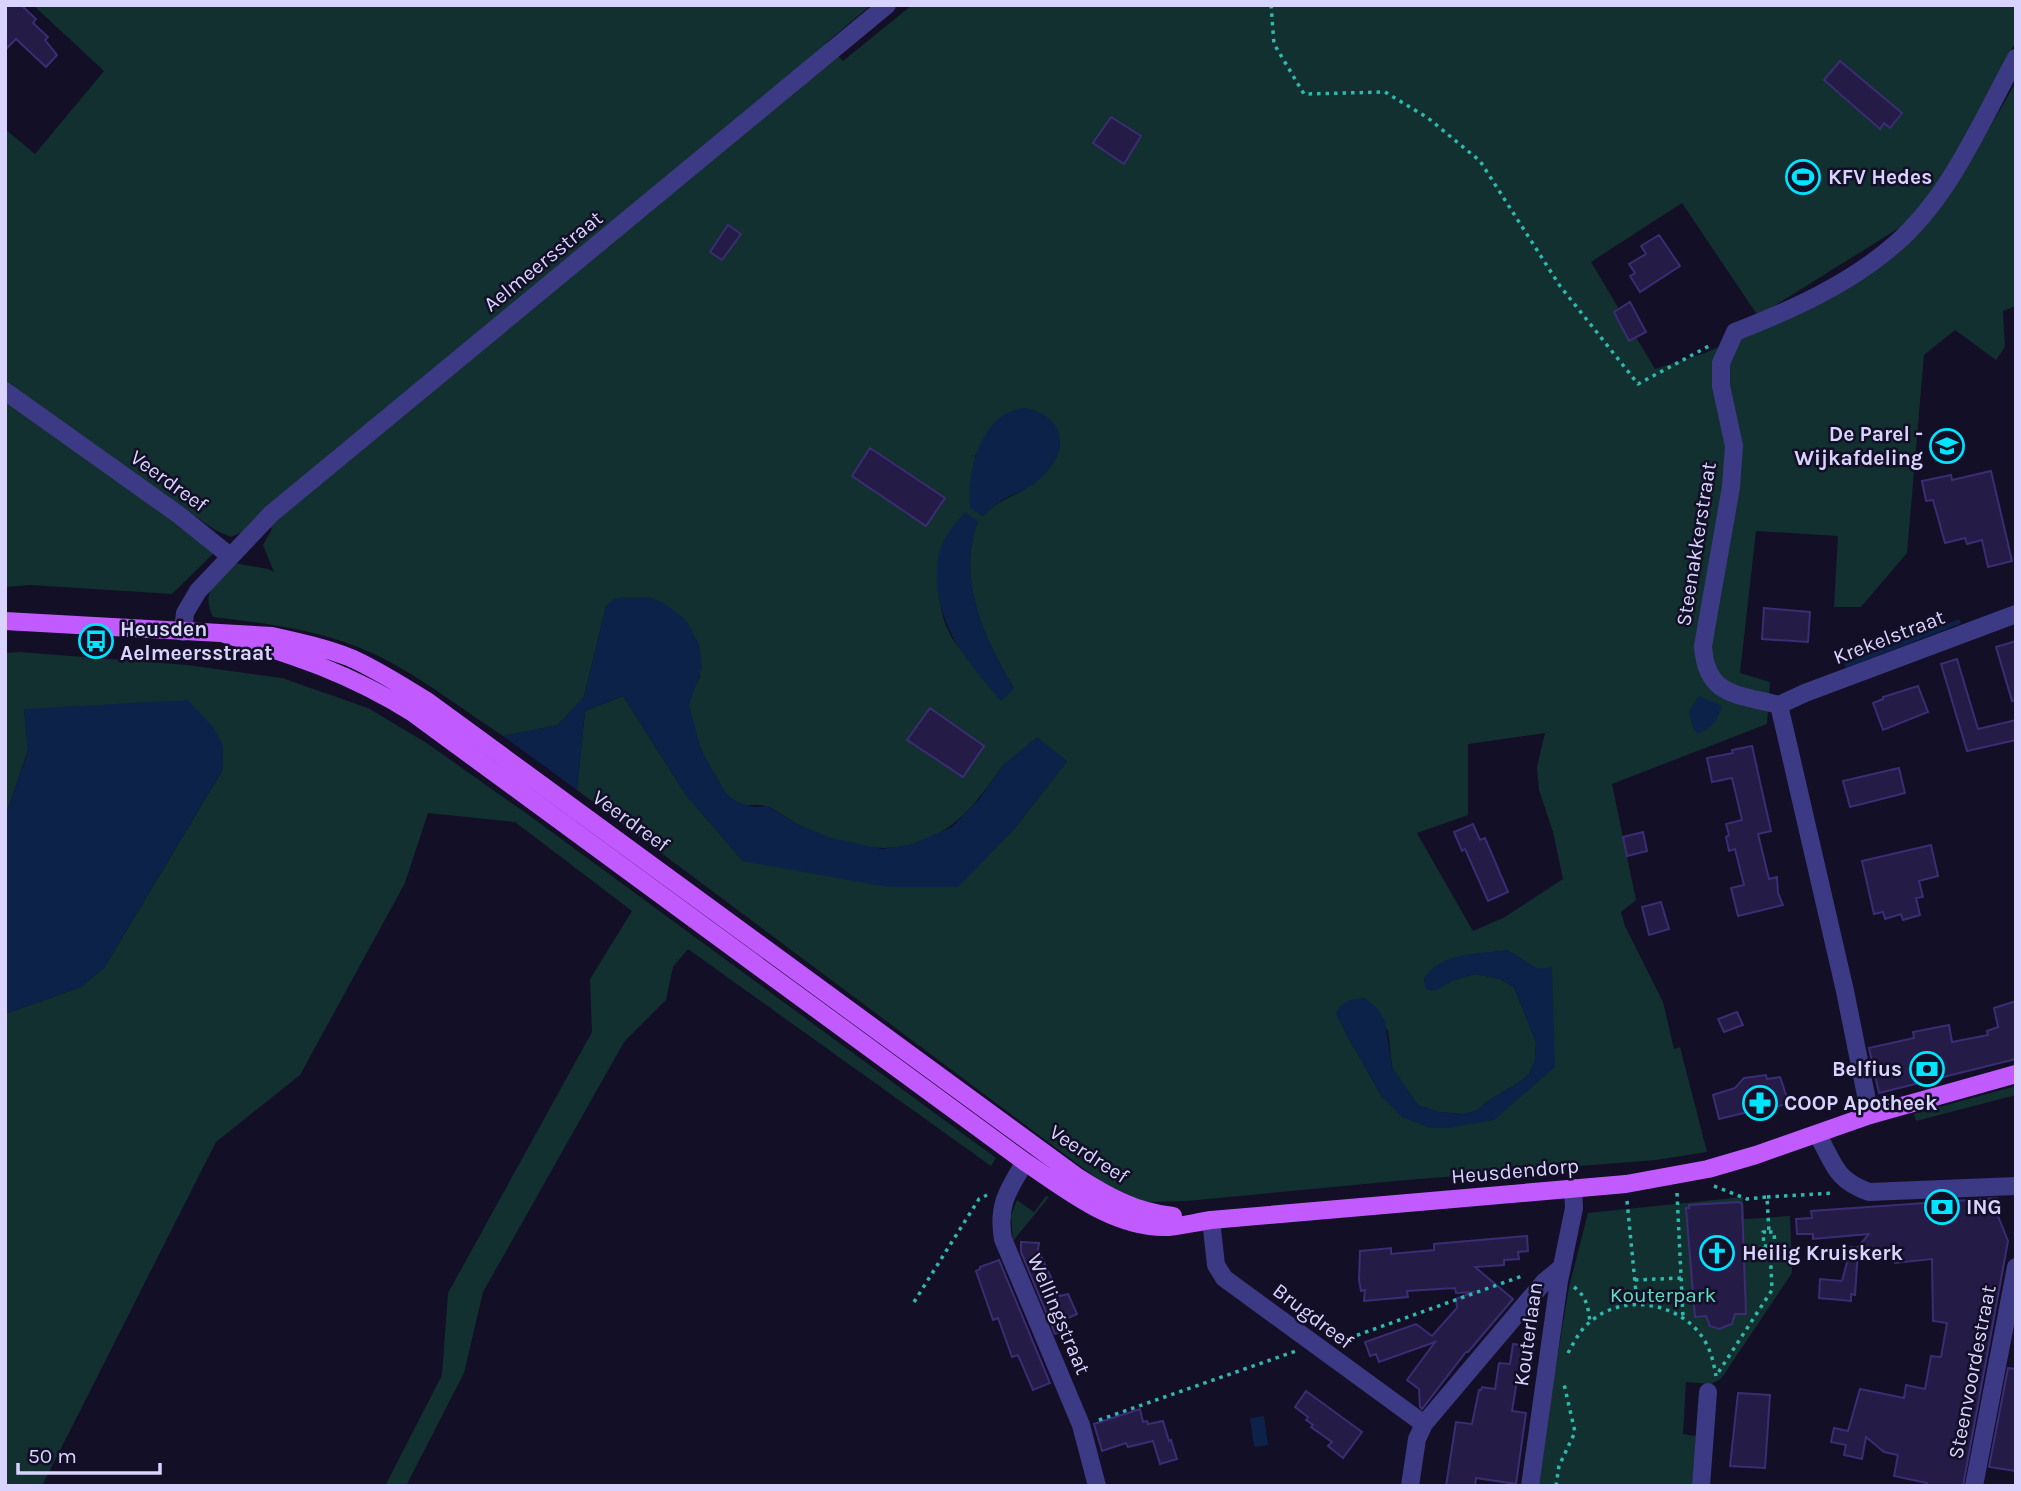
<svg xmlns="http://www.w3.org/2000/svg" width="2021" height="1491" font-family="Karla,sans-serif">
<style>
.green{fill:#12302f;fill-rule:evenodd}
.water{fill:#0c2248}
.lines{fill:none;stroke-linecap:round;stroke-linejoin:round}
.stream{stroke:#0c2248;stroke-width:5}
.building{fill:#241b47;stroke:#3b2d73;stroke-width:2}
.path{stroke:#2fb8b0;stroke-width:3.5;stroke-dasharray:3.5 5;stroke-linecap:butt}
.minor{stroke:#3d3a85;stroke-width:18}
.major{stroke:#c25bff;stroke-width:18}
.labels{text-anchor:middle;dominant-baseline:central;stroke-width:5;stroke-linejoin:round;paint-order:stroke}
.poi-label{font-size:21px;font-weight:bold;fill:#d9d4ff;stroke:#130f26;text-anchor:start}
.street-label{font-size:21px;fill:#d9d4ff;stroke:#130f26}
.park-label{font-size:21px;fill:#5fe0c0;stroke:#130f26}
</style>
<rect width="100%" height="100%" fill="#130f26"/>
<path class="green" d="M33 5H871L826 43 843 61 912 5H2016V41L1956 156 1927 198 1904 225 1758 316 1682 203 1591 262 1655 369 1705 353 1808 307 1938 211 1964 172 2016 82V306L2003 311 2005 347 1996 360 1955 330 1924 355 1907 553 1861 607H1834L1838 536 1756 531 1740 673 1770 682 1767 724 1612 784 1636 900 1621 912 1625 926 1663 1002 1674 1049 1680 1047 1707 1152 1656 1160 1407 1180 1187 1201 1147 1202 1111 1189 577 790 585 711 623 696 686 795 743 861 957 887 1014 829 1067 761 1003 765C977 802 955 834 909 845 873 854 833 841 801 826 790 821 780 812 769 807 753 801 742 812 725 793 712 777 688 726 689 705 689 696 696 684 700 676L664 603C642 595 627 596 606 606L584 697 558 725 503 736C466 712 429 683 390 662 335 632 274 624 213 617 200 591 217 583 234 563L268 569 274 572 263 545 272 529 257 516 242 532 231 537 215 530 5 383V129L35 154 104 71ZM983 442 1024 490 998 503 982 516 975 456ZM978 521C956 580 984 638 1014 688 1001 678 966 656 957 645 935 616 937 578 942 545ZM1545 733 1537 767 1539 790 1553 832 1563 879 1505 917 1473 931 1417 833 1468 815V744ZM1507 950 1538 969 1555 1067 1448 1128 1382 1097 1348 1037 1336 1013 1388 1030 1392 1067 1403 1085 1418 1105 1439 1112 1463 1114 1476 1111 1491 1099 1518 1083 1529 1074 1535 1061 1536 1042 1514 987 1500 979 1475 974 1451 981 1436 990 1426 989 1424 979C1439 953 1480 955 1507 950Z
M5 398 216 551 172 594 31 585 5 587Z
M19 652 187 665 282 678 368 708 425 742 530 816 996 1158 991 1166 688 949 673 967 666 1000 624 1042 483 1292 464 1373 406 1486H385L442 1375 448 1293 592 1032 590 979 632 911 515 822 428 813 405 883 300 1075 216 1142 42 1486H5V1014L81 987 104 968 222 771 223 745 24 709 28 750 5 817V653Z
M2016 1086V1095L1916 1121 1914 1114Z
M1046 1196 1049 1197 1013 1241 1011 1215 1017 1200 1034 1212Z
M1743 1197 1744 1219 1790 1216 1792 1273 1721 1379 1711 1384 1686 1382 1683 1434 1696 1436 1692 1486H1536L1569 1287 1588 1213Z"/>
<path class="water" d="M1026 408C1065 417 1071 450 1042 477 1030 489 1013 494 999 502 993 506 988 512 982 516L970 508C966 471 982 410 1026 408Z
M965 512 978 521C956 580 985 638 1014 689L1001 701C986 683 970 665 958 646 940 617 929 575 943 542 948 531 957 522 965 512Z
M625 597H648L664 603 686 620 699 644 702 667 689 705 701 750 726 793 738 803 755 807 767 806 799 825 831 838 882 849 910 845 952 827 980 798 1003 765 1037 737 1067 761 1014 829 958 887H888L743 861 686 795 623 696 585 711 577 790 503 736 558 725 584 697 606 606 613 599Z
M1699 696 1722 706C1717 721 1712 728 1697 734L1692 725 1689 711Z
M188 700 213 727 223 745 222 771 104 968 81 987 5 1014V817L28 751 24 709Z
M1507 950 1538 969 1552 967 1555 1067 1494 1120 1448 1128H1430L1402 1117 1382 1097 1348 1037 1336 1013C1343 1000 1351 999 1365 998L1377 1008 1385 1021 1392 1067 1418 1105 1439 1112 1463 1114 1476 1111 1491 1099 1518 1083 1529 1074 1535 1061 1536 1042 1514 987 1500 979 1475 974 1452 981 1436 990 1426 989 1424 979C1441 951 1478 955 1507 950Z
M1264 1416 1268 1445 1254 1447 1250 1418Z"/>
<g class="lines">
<path class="stream" d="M1847 665 1958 622"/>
</g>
<path class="building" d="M5 5H21L36 19 33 23 48 37 45 40 57 55 46 67 16 39 5 50Z
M1840 61 1902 113 1890 128 1884 123 1880 129 1824 80Z
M1111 117 1141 136 1124 164 1093 143Z
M728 225 741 234 722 260 710 252Z
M1659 235 1680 266 1640 292 1630 276 1635 273 1629 264 1646 254 1641 246Z
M1630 302 1646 332 1629 341 1614 312Z
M870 448 945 498 926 526 852 476Z
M1991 471 2012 561 1988 567 1982 540 1967 544 1965 538 1945 543 1933 500 1926 501 1922 481 1951 475 1952 480Z
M1764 608 1810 612 1808 642 1762 639Z
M2016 641V700L2012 701 1996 647Z
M1957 659 1978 729 2016 720V740L1967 751 1941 664Z
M1918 686 1928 712 1883 730 1873 703 1883 699V697Z
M930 708 984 746 963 777 907 740Z
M1752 746 1771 831 1758 834 1769 879 1777 877 1778 893 1783 905 1738 916 1731 888 1744 885 1735 849 1729 851 1726 837 1729 835 1726 824 1742 820 1732 778 1712 782 1707 758 1733 753 1732 750Z
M1899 768 1905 793 1850 807 1843 781Z
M1473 824 1480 840 1485 838 1508 892 1488 901 1465 849 1462 851 1454 832Z
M1643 832 1647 851 1627 856 1623 837Z
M1931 845 1938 876 1919 881 1923 897 1916 898 1920 915 1903 920 1901 914 1885 919 1883 912 1874 914 1862 861Z
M1661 902 1669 929 1649 935 1642 907Z
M2016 1001V1059L1879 1093 1869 1048 1914 1038 1913 1032 1949 1025 1952 1042 1988 1035 1987 1031 1998 1027 1994 1008Z
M1737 1012 1743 1025 1724 1032 1718 1019Z
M1766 1075 1767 1079 1780 1077 1789 1103 1749 1115 1748 1112 1719 1119 1713 1095 1735 1088 1744 1078Z
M1997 1198 1998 1216 2008 1241 1963 1486H1927V1483L1894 1476 1898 1455 1884 1452 1866 1437 1862 1459 1844 1455 1846 1445 1831 1442 1834 1428 1848 1431 1860 1389 1904 1398 1906 1385 1925 1389 1931 1356 1941 1357 1947 1323 1933 1321 1932 1259 1895 1263V1253L1858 1250 1855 1295 1851 1294V1301L1819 1298 1820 1279 1842 1281 1851 1247 1857 1248 1869 1234 1813 1239V1234H1797L1796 1219 1812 1218 1811 1211Z
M1739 1202 1742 1204 1746 1314H1735L1732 1324 1719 1329 1710 1326 1706 1316 1695 1317 1686 1208H1689V1205Z
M1527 1236 1528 1251 1518 1252 1519 1259 1504 1260V1265L1475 1267 1513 1299 1468 1352H1466L1422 1409 1420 1407 1419 1389 1407 1380 1435 1342 1379 1362 1376 1354 1370 1356 1365 1342 1416 1324 1432 1336 1457 1308 1456 1299 1474 1292 1456 1293 1455 1288 1407 1291 1408 1297 1364 1301 1365 1290 1361 1291 1359 1280 1360 1251 1391 1248V1254L1434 1250V1244Z
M1021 1242 1039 1243 1038 1250 1060 1296 1068 1294 1077 1314 1066 1319 1063 1331 1055 1334 1021 1252Z
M999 1260 1050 1383 1033 1390 1018 1355 1012 1357 998 1318 993 1320 976 1271 980 1269V1267Z
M1513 1344 1534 1347 1527 1382 1517 1380 1512 1411 1526 1413 1516 1484 1476 1478 1475 1486H1446L1456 1422 1472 1424 1479 1390H1481L1482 1387 1495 1389 1499 1363 1510 1364Z
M2008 1368 2016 1369V1471L1989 1467Z
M1306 1391 1362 1432 1343 1458 1328 1446 1332 1442 1311 1427 1313 1425 1306 1420 1308 1417 1295 1407Z
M1738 1393 1770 1395 1765 1468 1730 1466Z
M1140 1409 1143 1422 1147 1421 1148 1424 1163 1421 1169 1441 1171 1440 1177 1459 1160 1464 1153 1441 1128 1447 1126 1443 1102 1451 1094 1424Z"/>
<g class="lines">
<path class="path" d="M1271 5 1274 44 1304 94 1385 92 1428 118 1480 161 1560 286 1638 384 1709 346
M1714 1186 1747 1199 1767 1197 1769 1232H1763L1764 1246H1770L1772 1290 1716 1376
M1677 1193 1683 1317
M1767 1197 1834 1193
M1627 1201 1637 1303
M1769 1232H1774L1775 1246H1770
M1635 1280 1681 1278
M1574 1287C1587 1297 1588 1307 1590 1322
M914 1302 979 1199 987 1195
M1341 1341 1525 1275
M1568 1353C1574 1342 1580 1330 1590 1322 1625 1291 1686 1303 1707 1345 1712 1355 1714 1365 1716 1376
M1099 1420 1296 1351
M1556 1486 1559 1466 1575 1432 1564 1384"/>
<path class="minor" d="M5 391 179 515 230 556
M183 632 185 613 198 591 271 514 887 5
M1779 705 1805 693 2016 614
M1870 1115 1845 991 1779 705C1738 694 1706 697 1703 646L1731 487 1734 446 1721 386V363L1735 332C1791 310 1848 285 1894 245 1950 197 1981 122 2016 58
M1817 1134C1834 1162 1834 1180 1869 1192L2016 1186
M1025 1162C1008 1190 997 1205 1003 1239L1081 1425 1097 1486
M1211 1220 1216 1265 1224 1278 1424 1424
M1410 1486 1417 1439 1424 1424 1544 1282 1561 1268
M1530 1486 1559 1281 1574 1208 1573 1188
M1701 1486 1708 1392
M1974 1486 2016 1267"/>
<path class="major" d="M5 621 272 636C299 642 326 648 351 658 378 670 402 686 427 701L1076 1176C1107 1196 1135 1212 1173 1216
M224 634C294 655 351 674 413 713L1025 1162C1067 1190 1114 1229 1168 1227 1182 1226 1197 1222 1211 1220L1626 1184 1708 1169 1756 1155 1870 1115 2016 1074"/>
</g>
<defs>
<g id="stadium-ring" transform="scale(1.75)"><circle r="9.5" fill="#130f26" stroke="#00e5ff" stroke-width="1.5"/><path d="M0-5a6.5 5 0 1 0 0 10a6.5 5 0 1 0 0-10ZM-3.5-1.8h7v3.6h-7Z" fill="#00e5ff"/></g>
<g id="school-ring" transform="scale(1.75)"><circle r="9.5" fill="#130f26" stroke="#00e5ff" stroke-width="1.5"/><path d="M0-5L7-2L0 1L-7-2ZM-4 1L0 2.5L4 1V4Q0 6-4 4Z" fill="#00e5ff"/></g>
<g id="bus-ring" transform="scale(1.75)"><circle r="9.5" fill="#130f26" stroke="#00e5ff" stroke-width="1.5"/><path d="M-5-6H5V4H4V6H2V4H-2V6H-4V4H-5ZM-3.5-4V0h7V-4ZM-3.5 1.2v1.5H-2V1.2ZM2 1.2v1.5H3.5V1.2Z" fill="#00e5ff"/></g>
<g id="bank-ring" transform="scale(1.75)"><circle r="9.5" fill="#130f26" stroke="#00e5ff" stroke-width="1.5"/><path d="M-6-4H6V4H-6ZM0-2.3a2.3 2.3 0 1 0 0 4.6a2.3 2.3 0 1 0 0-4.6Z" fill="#00e5ff"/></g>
<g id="pharmacy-ring" transform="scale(1.75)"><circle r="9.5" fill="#130f26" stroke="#00e5ff" stroke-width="1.5"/><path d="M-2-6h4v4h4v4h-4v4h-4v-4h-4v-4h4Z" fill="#00e5ff"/></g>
<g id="church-ring" transform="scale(1.75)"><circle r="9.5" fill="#130f26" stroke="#00e5ff" stroke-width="1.5"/><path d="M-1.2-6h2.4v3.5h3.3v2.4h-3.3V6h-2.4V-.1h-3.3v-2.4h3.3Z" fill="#00e5ff"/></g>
</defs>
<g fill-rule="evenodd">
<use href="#stadium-ring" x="1803" y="177"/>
<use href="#school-ring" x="1947" y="446"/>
<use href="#bus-ring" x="96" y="641"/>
<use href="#bank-ring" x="1927" y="1069"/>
<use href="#pharmacy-ring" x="1760" y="1103"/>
<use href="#bank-ring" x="1942" y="1207"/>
<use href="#church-ring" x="1717" y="1253"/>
</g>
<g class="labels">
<g class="poi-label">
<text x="1828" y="177">KFV Hedes</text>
<text x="1923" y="434" text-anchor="end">De Parel -<tspan x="1923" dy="24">Wijkafdeling</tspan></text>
<text x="120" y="629">Heusden<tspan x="120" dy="24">Aelmeersstraat</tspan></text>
<text x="1902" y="1069" text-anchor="end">Belfius</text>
<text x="1784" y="1103">COOP Apotheek</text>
<text x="1966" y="1207">ING</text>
<text x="1742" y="1253">Heilig Kruiskerk</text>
</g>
<g class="street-label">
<text transform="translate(543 261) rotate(-39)">Aelmeersstraat</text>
<text transform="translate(169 481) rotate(36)">Veerdreef</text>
<text transform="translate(1696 544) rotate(-81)">Steenakkerstraat</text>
<text transform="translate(1889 637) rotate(-21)">Krekelstraat</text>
<text transform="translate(631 821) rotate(36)">Veerdreef</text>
<text transform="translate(1089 1154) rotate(33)">Veerdreef</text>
<text transform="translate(1515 1171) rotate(-5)">Heusdendorp</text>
<text transform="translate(1059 1314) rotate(67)">Wellingstraat</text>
<text transform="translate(1313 1316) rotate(37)">Brugdreef</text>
<text transform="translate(1528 1334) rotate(-82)">Kouterlaan</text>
<text transform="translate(1972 1372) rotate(-79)">Steenvoordestraat</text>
</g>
<g class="park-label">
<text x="1663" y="1295">Kouterpark</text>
</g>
</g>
<rect width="2021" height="1491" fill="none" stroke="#d9d4ff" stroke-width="14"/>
<path d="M18 1463v10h142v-10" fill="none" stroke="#d9d4ff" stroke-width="3.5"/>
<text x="28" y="1463" font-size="21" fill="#d9d4ff" stroke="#130f26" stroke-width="5" paint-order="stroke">50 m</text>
</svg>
